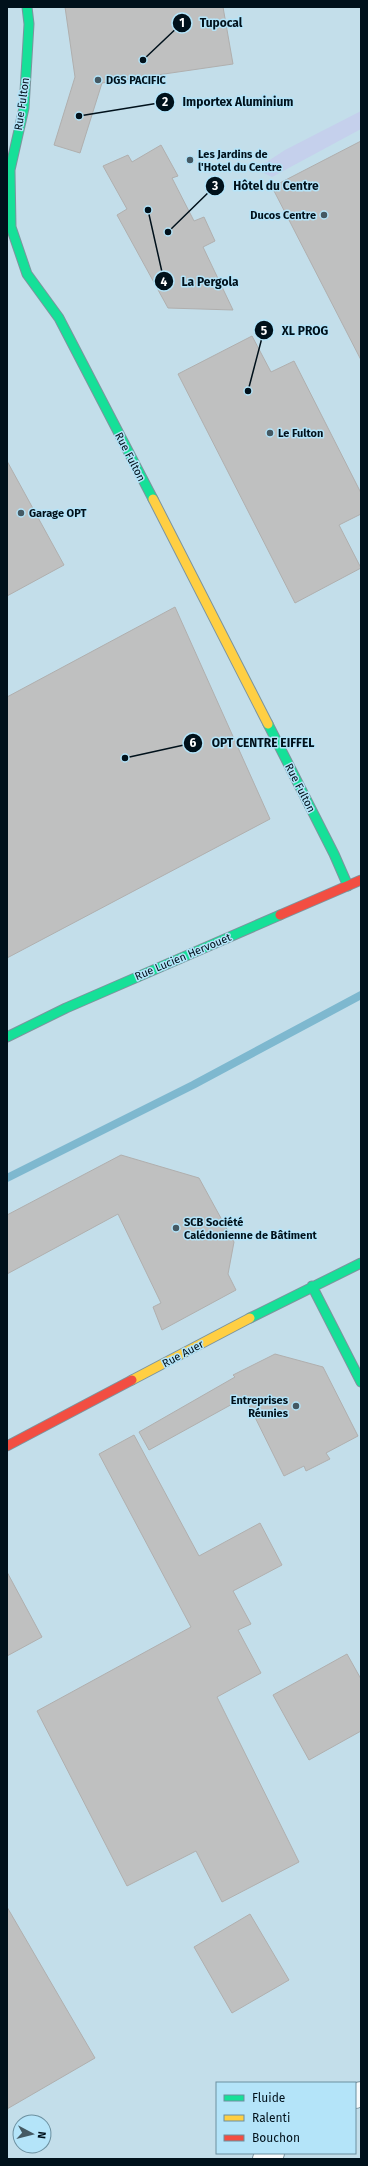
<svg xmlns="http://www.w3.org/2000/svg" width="368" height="2166" font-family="'Fira Sans',sans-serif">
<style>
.green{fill:#c5d0ec}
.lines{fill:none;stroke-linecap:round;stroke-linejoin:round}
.stream{stroke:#7eb8cf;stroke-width:8}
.building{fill:#bfc0c0;stroke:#b0afae}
.street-casing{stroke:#7c949e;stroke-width:24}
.fast-casing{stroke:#7c949e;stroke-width:11}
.slow-casing{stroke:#7c949e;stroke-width:11}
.jam-casing{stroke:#7c949e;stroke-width:11}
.street{stroke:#f6fafc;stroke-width:22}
.fast{stroke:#16e098;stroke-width:9}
.slow{stroke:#ffcf43;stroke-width:9}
.jam{stroke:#f24e42;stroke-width:9}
.poi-dot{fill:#445963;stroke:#b4e4f9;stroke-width:1.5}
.labels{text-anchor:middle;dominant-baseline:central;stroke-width:3;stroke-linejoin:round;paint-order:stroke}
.poi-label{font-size:11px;font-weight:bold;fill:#00111b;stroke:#b4e4f9;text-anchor:start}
.street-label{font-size:11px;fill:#00111b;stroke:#b4e4f9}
.leader{fill:none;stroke:#00111b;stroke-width:1.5}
.callout-dot{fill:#00111b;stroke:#b4e4f9;stroke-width:1.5}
.mark-label{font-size:12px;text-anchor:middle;font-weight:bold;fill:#fff}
.callout-label{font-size:12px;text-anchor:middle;font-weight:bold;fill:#00111b;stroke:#b4e4f9;stroke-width:3;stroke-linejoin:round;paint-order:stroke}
</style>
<rect width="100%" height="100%" fill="#c3deea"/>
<path class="green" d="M361 111V129L272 177 256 169 285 150Z"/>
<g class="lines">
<path class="stream" d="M7 1178 193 1085 361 995"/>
</g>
<path class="building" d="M65 7H223L233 64 102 83 80 153 54 145 75 77Z
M361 141V360L272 187Z
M161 145 178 176 172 178 194 221 204 217 215 241 203 247 233 310 168 308 117 215 127 209 103 166 128 155 132 162Z
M252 336 271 372 294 361 361 493V514L339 525 361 568 295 603 178 374Z
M7 461 64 565 7 596Z
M175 607 270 819 7 958V697Z
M121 1155 199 1178 234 1242 228 1274 236 1290 162 1330 153 1307 161 1303 118 1214 7 1274V1215Z
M275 1354 323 1367 358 1436 326 1453 330 1459 306 1471 304 1466 284 1476 245 1397 149 1450 139 1432 235 1377 233 1375Z
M134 1435 199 1556 260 1523 282 1565 233 1591 251 1624 238 1630 261 1673 217 1697 299 1862 222 1902 196 1851 127 1886 37 1711 191 1627 99 1454Z
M7 1572 42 1637 7 1656Z
M347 1654 361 1679V1731L309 1760 273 1695Z
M7 1907 95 2058 7 2109Z
M250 1914 289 1980 232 2013 194 1947Z"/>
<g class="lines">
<g class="street-casing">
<path id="street" d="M355 2097 361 2093
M264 2159 273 2153"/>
</g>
<g class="fast-casing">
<path id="fast" d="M27 7 29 24 24 108 10 170 11 227 27 274 59 318 153 499
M268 724 334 854 348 886
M7 1037 66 1008 280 915
M312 1286 361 1382
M250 1318 361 1263"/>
</g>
<g class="slow-casing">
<path id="slow" d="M153 499 268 724
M132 1380 250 1318"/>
</g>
<g class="jam-casing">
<path id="jam" d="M280 915 361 880
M7 1446 132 1380"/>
</g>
<use href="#street" class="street"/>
<use href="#fast" class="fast"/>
<use href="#slow" class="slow"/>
<use href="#jam" class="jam"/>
</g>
<g class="poi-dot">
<circle cx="98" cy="80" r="4"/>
<circle cx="190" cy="160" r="4"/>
<circle cx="324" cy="215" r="4"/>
<circle cx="270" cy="433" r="4"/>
<circle cx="21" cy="513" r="4"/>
<circle cx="176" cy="1228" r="4"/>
<circle cx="296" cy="1406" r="4"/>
</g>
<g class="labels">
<g class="poi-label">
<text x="106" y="80">DGS PACIFIC</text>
<text x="198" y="154">Les Jardins de<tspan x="198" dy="13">l'Hotel du Centre</tspan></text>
<text x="316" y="215" text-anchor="end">Ducos Centre</text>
<text x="278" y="433">Le Fulton</text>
<text x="29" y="513">Garage OPT</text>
<text x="184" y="1222">SCB Société<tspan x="184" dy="13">Calédonienne de Bâtiment</tspan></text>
<text x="288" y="1400" text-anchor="end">Entreprises<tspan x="288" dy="13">Réunies</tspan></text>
</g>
<g class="street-label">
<text transform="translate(22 104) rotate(-82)">Rue Fulton</text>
<text transform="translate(130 457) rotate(63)">Rue Fulton</text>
<text transform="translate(300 788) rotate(63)">Rue Fulton</text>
<text transform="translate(183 957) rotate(-23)">Rue Lucien Hervouet</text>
<text transform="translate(183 1354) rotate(-28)">Rue Auer</text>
</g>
</g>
<path class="leader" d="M143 60L182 23M79 116L165 102M168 232L215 186M148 210L164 281M248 391L264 330M125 758L193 743"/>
<g class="callout-dot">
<circle cx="143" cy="60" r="4"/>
<circle cx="79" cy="116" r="4"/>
<circle cx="168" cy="232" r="4"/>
<circle cx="148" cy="210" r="4"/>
<circle cx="248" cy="391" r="4"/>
<circle cx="125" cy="758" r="4"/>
<circle cx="182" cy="23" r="10"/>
<circle cx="165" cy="102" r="10"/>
<circle cx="215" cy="186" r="10"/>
<circle cx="164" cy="281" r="10"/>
<circle cx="264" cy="330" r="10"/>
<circle cx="193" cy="743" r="10"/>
</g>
<g class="mark-label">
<text x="182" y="27">1</text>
<text x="165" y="106">2</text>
<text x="215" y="190">3</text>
<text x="164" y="286">4</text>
<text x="264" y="335">5</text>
<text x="193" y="747">6</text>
</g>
<g class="callout-label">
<text x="221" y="27">Tupocal</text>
<text x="238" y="106">Importex Aluminium</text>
<text x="276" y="190">Hôtel du Centre</text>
<text x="210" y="286">La Pergola</text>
<text x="305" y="335">XL PROG</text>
<text x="263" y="747">OPT CENTRE EIFFEL</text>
</g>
<rect width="368" height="2166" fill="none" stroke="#00111b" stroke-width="16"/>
<rect x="216" y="2082" width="140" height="72" fill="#b4e4f9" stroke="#6c90a0"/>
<rect x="224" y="2095" width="20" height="6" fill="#16e098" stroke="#6c90a0"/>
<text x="252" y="2102" font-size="12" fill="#00111b">Fluide</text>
<rect x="224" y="2115" width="20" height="6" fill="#ffcf43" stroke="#6c90a0"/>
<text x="252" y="2122" font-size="12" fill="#00111b">Ralenti</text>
<rect x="224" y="2135" width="20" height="6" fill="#f24e42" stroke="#6c90a0"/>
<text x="252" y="2142" font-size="12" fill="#00111b">Bouchon</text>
<g transform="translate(32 2134) rotate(97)"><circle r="19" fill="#b4e4f9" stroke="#6c90a0"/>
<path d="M0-3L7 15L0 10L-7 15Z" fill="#445963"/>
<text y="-6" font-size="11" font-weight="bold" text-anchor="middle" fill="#00111b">N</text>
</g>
</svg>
